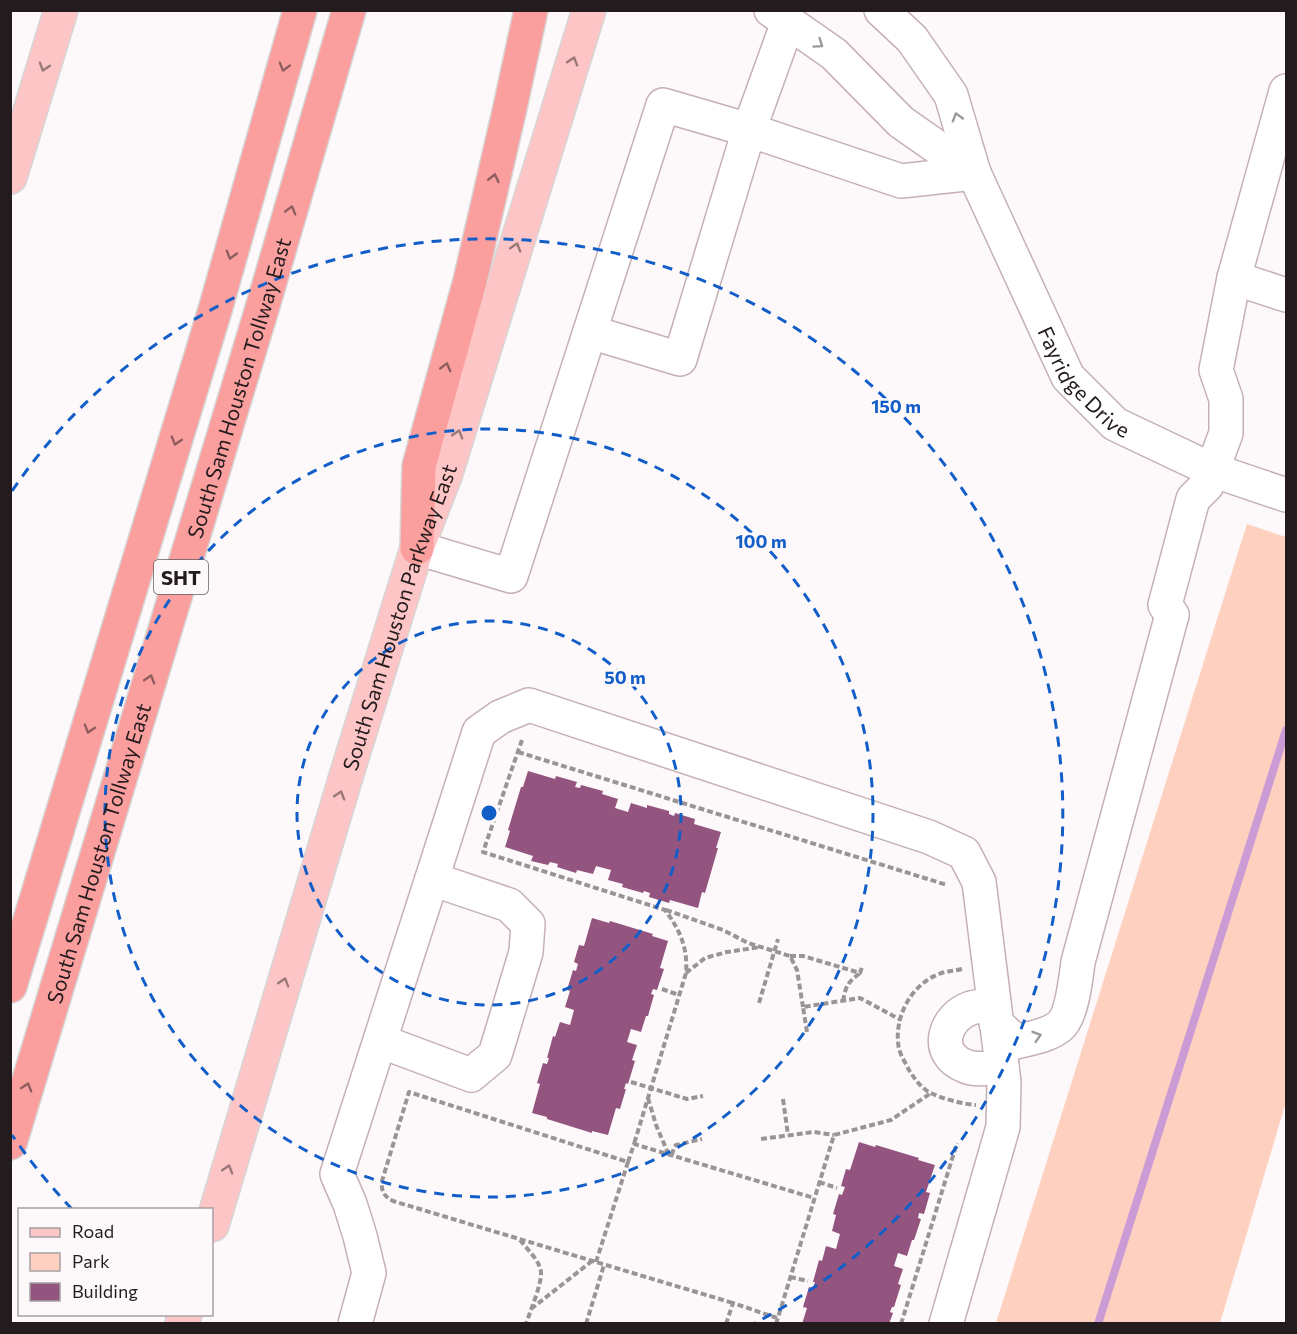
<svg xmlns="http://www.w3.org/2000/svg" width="1297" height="1334" font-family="Commissioner,sans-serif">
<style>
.green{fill:#fed0bf}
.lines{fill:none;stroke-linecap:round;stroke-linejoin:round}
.stream{stroke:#cb9bd6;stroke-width:8}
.building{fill:#93557f}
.minor-casing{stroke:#c5b0b5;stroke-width:36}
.major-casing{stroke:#d7d6d6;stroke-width:36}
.highway-casing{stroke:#d7d6d6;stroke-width:36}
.path{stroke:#9a9496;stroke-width:4;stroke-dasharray:6 3;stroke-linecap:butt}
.minor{stroke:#fff;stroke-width:33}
.major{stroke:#fdc5c5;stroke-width:33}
.highway{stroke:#fb9f9e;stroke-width:33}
.oneway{stroke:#9c9899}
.oneway2{stroke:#9b7879}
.oneway3{stroke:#8f5d5e}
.ring{fill:none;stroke:#125ec8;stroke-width:3;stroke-dasharray:10 8}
.labels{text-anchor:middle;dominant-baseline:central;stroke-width:5;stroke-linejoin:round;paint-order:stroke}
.shield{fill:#fdf9fa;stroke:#645e5f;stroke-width:1.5}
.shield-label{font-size:20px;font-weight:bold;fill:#231b1d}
.street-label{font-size:21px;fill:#231b1d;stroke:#fdf9fa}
.centre{fill:#125ec8;stroke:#fdf9fa;stroke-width:3}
.ring-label{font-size:18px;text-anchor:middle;font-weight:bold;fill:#125ec8;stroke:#fdf9fa;stroke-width:5;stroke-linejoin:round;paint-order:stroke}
</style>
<rect width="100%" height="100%" fill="#fdf9fa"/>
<path class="green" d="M1247 524 1286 537V1102L1220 1323H996Z"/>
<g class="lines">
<path class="stream" d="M1098 1324 1286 730"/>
</g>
<path class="building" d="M528 771 555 779 556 776 577 782 575 787 580 788 581 785 603 791 602 794 618 799 615 808 628 812 631 803 647 808V805L669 811V814L674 816 675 813 695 819 694 824 721 832 716 848H718L705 893 702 892 698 908 670 900 669 903 649 897 650 893 644 891 643 893 622 887 623 884 608 880 611 870 596 866 593 874 577 870 576 873 557 867 558 864 550 862 548 865 531 861 533 856 505 847 510 831 508 830 521 787H523Z
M592 918 609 923 610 921 653 934 652 936 668 941 660 968 664 969 657 990 653 989 651 994 654 995 648 1016H646L641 1032 631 1029 627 1042 637 1045 632 1060 635 1061 628 1084 626 1083 624 1089H626L620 1109 616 1108 608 1135 592 1131V1133L547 1119V1117L532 1113 540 1084 537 1083 543 1063 547 1064 549 1058H547L553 1036 555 1037 560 1022 570 1025 574 1010 565 1007 570 991 567 990 573 970 576 971 578 964 574 962 579 945 584 946Z
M859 1142 875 1147 876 1145 919 1158 918 1160 935 1165 926 1192 930 1193 924 1214 919 1213 918 1218 921 1219 914 1240H912L907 1256 898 1253 894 1266 903 1269 898 1284 901 1285 894 1307H892L890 1312 893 1313 889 1324H802L807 1308 803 1307 809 1287 813 1288 815 1282H813L819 1260 822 1261 826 1246 836 1249 840 1234 832 1231 836 1215 833 1214 839 1194 842 1195 845 1187 841 1186 846 1169 850 1170Z"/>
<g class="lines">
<g class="minor-casing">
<g id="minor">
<path d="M771 10 834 54 901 122 974 173"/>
<path id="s1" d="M881 10 912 39 951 95 974 173 1068 377 1115 424 1212 470 1286 495"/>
<path d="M1234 278 1286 295"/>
<path d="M590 332 680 359 749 130 901 181 974 173"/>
<path d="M417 548 511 576 663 105 749 130 788 22"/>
<path d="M1172 615 1165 605 1193 499 1207 485 1226 433V399L1216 370 1234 278 1286 91"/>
<path d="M994 1005C987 1006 978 1006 971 1008 944 1017 933 1054 965 1066 976 1071 990 1068 1002 1066"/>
<path d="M996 1023 1016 1042C1031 1038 1048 1036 1060 1026 1072 1016 1076 977 1078 962L1172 615"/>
<path d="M380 1041 471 1075 495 1055 526 952 528 924 509 905 432 879"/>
<path d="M355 1324 369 1273 360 1236 350 1204 337 1174 479 732 500 717 529 705 929 837 964 853 979 882 1004 1082 1003 1127 946 1324"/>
</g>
</g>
<g class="major-casing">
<g id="major">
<path d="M10 177 61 10"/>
<path id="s2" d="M212 1225 347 773 417 548 446 473 589 10"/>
<path d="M182 1324 185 1314"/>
</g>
</g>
<g class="highway-casing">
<g id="highway">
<path d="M417 548 419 466 470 281 509 112 531 10"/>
<path d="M10 986 215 310 300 10"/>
<path id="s3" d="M10 1143 264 302 349 10"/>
</g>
</g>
<path class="path" d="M522 740 483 852 665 910C680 930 688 948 686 973L634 1144
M518 752 947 885
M666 910 723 930 748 943 790 956 797 970 803 1007
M790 956H803L860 973 862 967
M962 969C954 971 946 971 939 974 910 985 893 1019 899 1049 901 1056 906 1064 909 1070 914 1078 919 1085 927 1091 939 1098 962 1104 976 1105
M686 973 705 958 727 952 760 947
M662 989 679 995
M843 1001C846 986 847 983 859 974
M759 1003 778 939
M807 1032 803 1007 860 998 901 1020
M631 1082 687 1099 703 1096
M648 1098 656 1125 668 1153
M783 1099 788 1135
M761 1139 814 1132 834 1135
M672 1155 674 1147 676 1145 702 1139
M628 1162 634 1144 814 1198
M819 1182 837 1188
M520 1240C527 1249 540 1261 541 1272 542 1284 530 1311 526 1324
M596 1262 628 1162 409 1092 382 1181C381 1192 384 1196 393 1201 506 1235 619 1269 733 1303
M790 1277 808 1281
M531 1309 592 1261
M586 1324 604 1265
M726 1324 733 1303 777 1318
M776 1324 834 1135 891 1120 931 1093
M901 1324 957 1143"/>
<use href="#minor" class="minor"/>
<use href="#major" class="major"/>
<use href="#highway" class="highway"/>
</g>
<defs><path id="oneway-chevron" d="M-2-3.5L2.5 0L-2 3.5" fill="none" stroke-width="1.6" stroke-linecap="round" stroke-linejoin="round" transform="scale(1.5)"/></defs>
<g class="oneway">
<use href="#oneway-chevron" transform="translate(819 44) rotate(35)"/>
<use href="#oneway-chevron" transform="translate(957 117) rotate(-106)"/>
<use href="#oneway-chevron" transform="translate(1037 1036) rotate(-17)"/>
</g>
<g class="oneway2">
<use href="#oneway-chevron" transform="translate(573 61) rotate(-73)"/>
<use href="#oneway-chevron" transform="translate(44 67) rotate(107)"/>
<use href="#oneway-chevron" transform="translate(516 247) rotate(-73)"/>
<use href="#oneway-chevron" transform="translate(458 434) rotate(-73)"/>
<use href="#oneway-chevron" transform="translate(340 795) rotate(-73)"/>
<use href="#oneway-chevron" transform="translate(284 982) rotate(-73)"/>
<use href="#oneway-chevron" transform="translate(228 1169) rotate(-73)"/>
</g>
<g class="oneway3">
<use href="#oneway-chevron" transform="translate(284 67) rotate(106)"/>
<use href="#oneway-chevron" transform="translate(494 178) rotate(-77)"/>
<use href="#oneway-chevron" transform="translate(291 210) rotate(-74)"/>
<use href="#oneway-chevron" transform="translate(231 255) rotate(106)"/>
<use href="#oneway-chevron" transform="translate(446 367) rotate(-75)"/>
<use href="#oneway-chevron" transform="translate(176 441) rotate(107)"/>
<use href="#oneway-chevron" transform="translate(150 679) rotate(-73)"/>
<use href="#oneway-chevron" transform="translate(89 729) rotate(107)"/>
<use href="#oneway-chevron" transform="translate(27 1087) rotate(-73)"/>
</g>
<g class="ring">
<circle cx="489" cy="813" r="192"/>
<circle cx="489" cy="813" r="384"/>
<path d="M72 1209A575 575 0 0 1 12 1135M12 491A575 575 0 1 1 755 1323"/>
</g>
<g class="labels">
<rect class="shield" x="154" y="560" width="54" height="34" rx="4.5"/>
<g class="shield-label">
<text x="181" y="577">SHT</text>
</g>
<g class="street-label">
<text stroke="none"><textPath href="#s1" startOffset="430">Fayridge Drive</textPath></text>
<text stroke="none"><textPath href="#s3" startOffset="789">South Sam Houston Tollway East</textPath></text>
<text stroke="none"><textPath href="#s2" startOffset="636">South Sam Houston Parkway East</textPath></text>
<text stroke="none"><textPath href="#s3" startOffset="303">South Sam Houston Tollway East</textPath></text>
</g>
</g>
<circle cx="489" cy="813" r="9" class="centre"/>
<g class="ring-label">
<text x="896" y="413">150 m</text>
<text x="761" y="548">100 m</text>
<text x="625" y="684">50 m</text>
</g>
<rect width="1297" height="1334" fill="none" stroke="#231b1d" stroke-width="24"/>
<rect x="18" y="1208" width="195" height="108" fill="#fdf9fa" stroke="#a6a0a2" stroke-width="1.5"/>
<rect x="30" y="1228" width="30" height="9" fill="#fdc5c5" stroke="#a6a0a2" stroke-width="1.5"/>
<text x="72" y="1238" font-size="18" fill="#231b1d">Road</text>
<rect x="30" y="1253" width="30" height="18" fill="#fed0bf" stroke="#a6a0a2" stroke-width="1.5"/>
<text x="72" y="1268" font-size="18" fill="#231b1d">Park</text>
<rect x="30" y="1283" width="30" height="18" fill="#93557f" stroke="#a6a0a2" stroke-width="1.5"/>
<text x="72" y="1298" font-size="18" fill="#231b1d">Building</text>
</svg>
